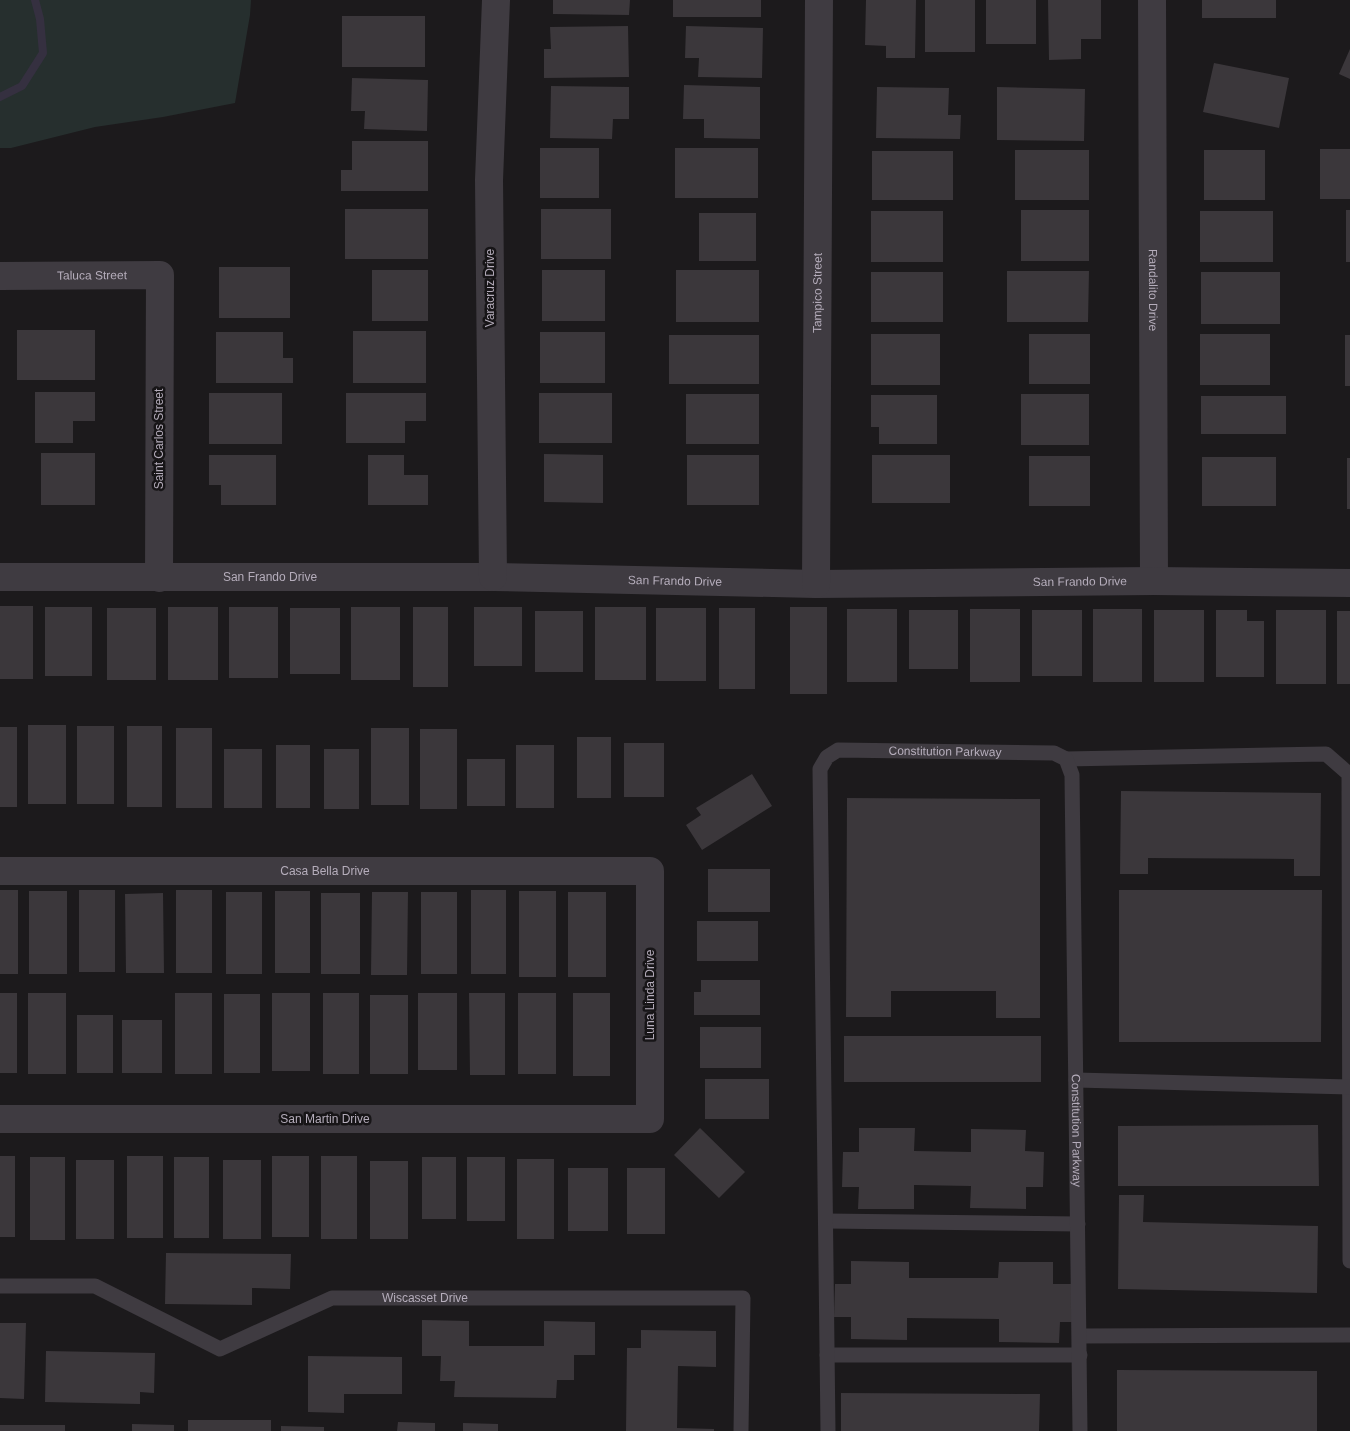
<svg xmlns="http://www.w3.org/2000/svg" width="1350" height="1431" font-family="Helvetica,sans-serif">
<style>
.green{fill:#262f2e}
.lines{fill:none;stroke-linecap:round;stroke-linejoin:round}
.stream{stroke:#353040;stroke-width:8}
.building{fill:#3b373b}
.service{stroke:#3f3b41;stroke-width:15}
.minor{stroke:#3f3b41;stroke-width:28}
.labels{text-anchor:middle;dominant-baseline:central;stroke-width:5;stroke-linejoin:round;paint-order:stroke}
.street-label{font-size:12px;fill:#b5adbb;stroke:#171517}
</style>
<rect width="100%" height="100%" fill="#1c1a1c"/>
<path class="green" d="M0 0H251L250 15 235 103 163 117 95 127 11 148H0Z"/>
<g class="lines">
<path class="stream" d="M0 97 22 86 43 53 40 19 35 0"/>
</g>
<path class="building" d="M553 0H630L629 15 553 14Z
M673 0H761V17H673Z
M866 0H916L915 58H886V46L865 45Z
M925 0H975V52H925Z
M986 0H1036V44H986Z
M1048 0H1101V39H1081V59L1049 60Z
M1202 0H1276V18H1202Z
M342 16H425V67H342Z
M628 26 629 77 544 78V49H551L550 27Z
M686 26 763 28 762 78 698 77 699 58H685Z
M1350 49V79L1339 74Z
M1214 63 1289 78 1279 128 1203 112Z
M352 78 428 80 427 131 364 129 365 111H351Z
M684 85 760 87V139L704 138V119H683Z
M551 86 629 87V119H613L612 139 550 138Z
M877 87 949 88 948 115H961L960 139 876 138Z
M997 87 1085 89 1084 141 997 140Z
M352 141H428V191H341V170H352Z
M540 148H599V198H540Z
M675 148H758V198H675Z
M1320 149H1350V199H1320Z
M1015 150H1089V200H1015Z
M1204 150H1265V200H1204Z
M872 151H953V200H872Z
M345 209H428V259H345Z
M541 209H611V259H541Z
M1021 210H1089V261H1021Z
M1346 210H1350V262H1346Z
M871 211H943V262H871Z
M1200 211H1273V262H1200Z
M699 213H756V261H699Z
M219 267H290V318H219Z
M372 270H428V321H372Z
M542 270H605V321H542Z
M676 270H759V322H676Z
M1007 271H1089L1088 322H1007Z
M871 272H943V322H871Z
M1201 272H1280V324H1201Z
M17 330H95V380H17Z
M353 331H426V383H353Z
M216 332H283V358H293V383H216Z
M540 332H605V383H540Z
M871 334H940V385H871Z
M1029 334H1090V384H1029Z
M1200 334H1270V385H1200Z
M669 335H759V384H669Z
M1345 335H1350V386H1345Z
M35 392H95V421H73V443H35Z
M209 393H282V444H209Z
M346 393H426V421H405V443H346Z
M539 393H612V443H539Z
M686 394H759V444H686Z
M1021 394H1089V445H1021Z
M871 395H937V444H879V427H871Z
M1201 396H1286V434H1201Z
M41 453H95V505H41Z
M544 454 603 455V503L544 502Z
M209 455H276V505H221V485H209Z
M368 455H404V475H428V505H368Z
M687 455H759V505H687Z
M872 455H950V503H872Z
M1029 456H1090V506H1029Z
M1202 457H1276V506H1202Z
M1347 458H1350V509H1347Z
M0 606H33V679H0Z
M45 607H92V676H45Z
M168 607H218V680H168Z
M229 607H278V678H229Z
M351 607H400V680H351Z
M413 607H448V687H413Z
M474 607H522V666H474Z
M595 607H646V680H595Z
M790 607H827V694H790Z
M107 608H156V680H107Z
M290 608H340V674H290Z
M656 608H706V681H656Z
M719 608H755V689H719Z
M847 609H897V682H847Z
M970 609H1020V682H970Z
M1093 609H1142V682H1093Z
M909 610H958V669H909Z
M1032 610H1082V676H1032Z
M1154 610H1204V682H1154Z
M1216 610H1247V621H1264V677H1216Z
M1276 610H1326V684H1276Z
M535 611H583V672H535Z
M1337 611H1350V684H1337Z
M28 725H66V804H28Z
M77 726H114V804H77Z
M127 726H162V807H127Z
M0 727H17V807H0Z
M176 728H212V808H176Z
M371 728H409V805H371Z
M420 729H457V809H420Z
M577 737H611V798H577Z
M624 743H664V797H624Z
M276 745H310V808H276Z
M516 745H554V808H516Z
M224 749H262V808H224Z
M324 749H359V809H324Z
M467 759H505V806H467Z
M752 774 772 806 702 850 686 825 701 815 696 808Z
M1121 791 1321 793 1320 876H1294V859L1148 858V874H1120Z
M847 798 1040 799V1018H996V991H891V1017H846Z
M708 869H770V912H708Z
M0 890H18V974H0Z
M79 890H115V972H79Z
M176 890H212V973H176Z
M471 890H506V974H471Z
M1119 890H1322L1321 1042H1119Z
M29 891H67V974H29Z
M275 891H310V973H275Z
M519 891H556V977H519Z
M226 892H262V974H226Z
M372 892H408L407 975H371Z
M421 892H457V974H421Z
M568 892H606V977H568Z
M163 893 164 973H126L125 894Z
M321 893H360V974H321Z
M697 921H758V961H697Z
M701 980H760V1015H694V992H701Z
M0 993H17V1073H0Z
M28 993H66V1074H28Z
M175 993H212V1074H175Z
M272 993H310V1071H272Z
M323 993H359V1074H323Z
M418 993H457V1070H418Z
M469 993H505V1075H470Z
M518 993H556V1074H518Z
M573 993H610V1076H573Z
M224 994H260V1073H224Z
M370 995H408V1074H370Z
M77 1015H113V1073H77Z
M122 1020H162V1073H122Z
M700 1027H761V1068H700Z
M844 1036H1041V1082H844Z
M705 1079H769V1119H705Z
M1318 1125 1319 1186H1118V1126Z
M700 1128 745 1172 719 1198 674 1155Z
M859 1128H915L914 1151 971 1152V1129L1026 1130 1025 1151 1044 1152 1043 1187H1026V1209L970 1208 971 1186 914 1185V1209H858L859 1187H842L843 1152H859Z
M0 1156H15V1237H0Z
M127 1156H163V1238H127Z
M272 1156H309V1237H272Z
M321 1156H357V1239H321Z
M30 1157H65V1240H30Z
M174 1157H209V1238H174Z
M422 1157H456V1219H422Z
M467 1157H505V1221H467Z
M517 1159H554V1239H517Z
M76 1160H114V1239H76Z
M223 1160H261V1239H223Z
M370 1161H408V1239H370Z
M568 1168H608V1231H568Z
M627 1168H665V1234H627Z
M1119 1195H1144L1143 1222 1318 1226 1317 1293 1118 1289Z
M166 1253 291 1254 290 1289 252 1288V1305L165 1304Z
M851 1261 909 1262V1278H998L999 1262H1053V1284H1072V1322H1060L1059 1343 999 1342V1319L907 1318V1340L851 1339V1317H834L835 1284H851Z
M422 1320 469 1321V1346H544V1321L595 1322V1355H574V1380H557L556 1398 454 1397 455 1381H440L441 1356H422Z
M0 1323H26L24 1399 0 1398Z
M641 1330 716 1331V1367L678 1366 677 1428 714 1429V1431H626L627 1348H641Z
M46 1351 155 1353 154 1393 140 1392V1404L45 1402Z
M308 1356 402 1357V1394H344V1413L308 1412Z
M1117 1370 1317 1371V1431H1117Z
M841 1393 1040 1394 1039 1431H841Z
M188 1420H271V1431H188Z
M398 1422 435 1423V1431H397Z
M463 1423 498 1424V1431H463Z
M132 1424 174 1425V1431H132Z
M0 1425H65V1431H0Z
M281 1426 324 1427V1431H281Z"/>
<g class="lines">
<g class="service">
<path d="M1066 759 1326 754 1349 774 1350 1261"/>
<path d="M1076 1080 1350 1087"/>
<path d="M826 1221 1078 1224"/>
<path id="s1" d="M0 1286H95L220 1349 332 1298H743L741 1431"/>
<path d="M1080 1336 1350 1335"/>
<path d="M827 1355H1080"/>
<path id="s2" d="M828 1431 820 769 827 757 838 750 1054 753 1066 759 1072 775 1080 1431"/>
</g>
<g class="minor">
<path id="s3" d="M1152 0 1154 581"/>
<path id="s4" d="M0 276 160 275 159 578"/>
<path id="s5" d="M0 577H493L816 584 1154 581 1350 583"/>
<path d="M493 577 489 180 496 0"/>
<path id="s6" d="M816 584 819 0"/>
<path id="s7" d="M0 871H650V1119H0"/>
</g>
</g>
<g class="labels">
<g class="street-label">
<text stroke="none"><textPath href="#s4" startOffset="92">Taluca Street</textPath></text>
<text transform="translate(490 288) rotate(-90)">Varacruz Drive</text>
<text stroke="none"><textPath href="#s3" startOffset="290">Randalito Drive</textPath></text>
<text stroke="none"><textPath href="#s6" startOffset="291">Tampico Street</textPath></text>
<text transform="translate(159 439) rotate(-90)">Saint Carlos Street</text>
<text stroke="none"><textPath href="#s5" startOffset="270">San Frando Drive</textPath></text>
<text stroke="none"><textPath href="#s5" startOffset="675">San Frando Drive</textPath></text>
<text stroke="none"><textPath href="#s5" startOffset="1080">San Frando Drive</textPath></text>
<text stroke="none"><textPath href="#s2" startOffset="796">Constitution Parkway</textPath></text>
<text stroke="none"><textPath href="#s7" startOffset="325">Casa Bella Drive</textPath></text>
<text transform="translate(650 995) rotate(-90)">Luna Linda Drive</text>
<text x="325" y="1119">San Martin Drive</text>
<text stroke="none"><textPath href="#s2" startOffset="1291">Constitution Parkway</textPath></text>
<text stroke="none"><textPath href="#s1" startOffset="451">Wiscasset Drive</textPath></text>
</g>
</g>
</svg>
